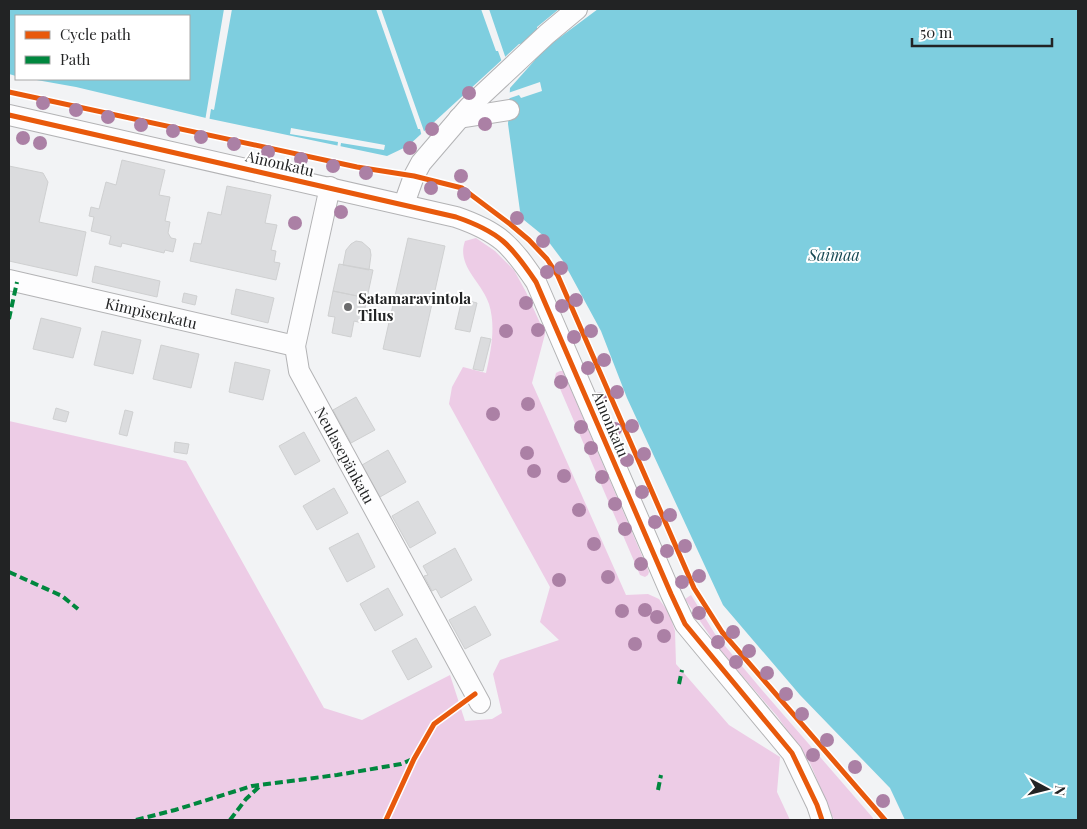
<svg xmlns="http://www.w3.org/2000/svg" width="1087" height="829" font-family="'Playfair Display',serif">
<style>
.green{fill:#edcce6}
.water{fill:#7ecedf}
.pier{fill:#f2f3f5}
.building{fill:#dbdcde;stroke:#cfd0d1}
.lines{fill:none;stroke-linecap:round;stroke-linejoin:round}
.minor-casing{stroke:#b3b3b5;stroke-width:22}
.minor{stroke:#fdfdfe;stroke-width:20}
.quiet{stroke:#00873e;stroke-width:4;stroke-dasharray:8 4;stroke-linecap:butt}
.cycleway-casing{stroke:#fff;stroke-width:8}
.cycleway{stroke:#e8590c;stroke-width:5}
.tree{fill:#ab80a5}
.poi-dot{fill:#6b6c6d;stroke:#fff;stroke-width:2}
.labels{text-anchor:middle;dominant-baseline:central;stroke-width:4;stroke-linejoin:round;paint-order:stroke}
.street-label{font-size:15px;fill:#222324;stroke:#fff}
.poi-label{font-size:15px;font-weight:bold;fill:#222324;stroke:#fff;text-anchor:start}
.water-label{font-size:16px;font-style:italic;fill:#174954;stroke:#fff}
</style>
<rect width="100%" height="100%" fill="#f2f3f5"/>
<path class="green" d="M476 238 495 251 514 270 526 292 545 334 532 383 626 595 648 594 659 599 669 613 675 631 676 664 729 725 780 757 777 792 790 820H9V421L186 461 324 708 362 720 450 675 465 721 492 719 502 713 493 674 500 660 559 640 540 622 550 587 449 404 452 387 463 367 486 373C491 350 496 327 489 304 482 282 456 266 465 241Z
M560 371H563L649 572 648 575 645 577 640 575 555 377 556 373Z
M691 595 715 634 762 690 873 818V820H835L833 818 810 763 777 716 719 649 685 599Z"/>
<path class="water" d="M9 9H559L537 27V35L545 43 551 44 598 9H1078V820H905L890 788 800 695 723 605 627 398 601 331 563 261 545 237 524 220 520 211 508 124 510 88 535 60V52L528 43 519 44 505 57 408 146 387 156 206 118 76 87 31 79H189V16H16V76L9 74Z"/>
<path class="pier" d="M224 9H232L214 110 211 109 209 122 205 121Z
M376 9H381L425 134 422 137 420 129H418Z
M481 9H489L506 59 502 62 498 51H496Z
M540 82 542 91 521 98 519 95 507 99 508 93Z
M291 128 385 145 384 150 341 143 340 149H337L338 142 290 134Z"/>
<path class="building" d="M122 160 165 170 159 195 170 197 165 221 170 222 168 233 171 238 176 239 173 252 165 250 164 253 122 243 121 247 109 244 111 236 91 231 94 217 89 216 91 207 99 209 106 182 116 185Z
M9 166 43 173 48 182 39 222 86 232 77 276 9 261Z
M227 186 271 195 265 223 277 225 271 250 276 251 274 262 280 263 276 280 190 261 194 243 201 244 208 212 221 215Z
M408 238 445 246 420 357 383 349Z
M356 241 362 242 370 249 371 255 369 270 343 265 346 250 351 244Z
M339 264 373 270 367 298 333 291Z
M95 266 160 281 157 297 92 282Z
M236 289 274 298 268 323 231 314Z
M333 291 367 298 362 323 354 321 351 337 332 333 335 317 328 316Z
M184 293 197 296 195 305 182 302Z
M462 299 477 303 470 332 455 329Z
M41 318 81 328 73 358 33 349Z
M102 331 141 340 133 374 94 365Z
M481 337 491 339 483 371 473 369Z
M161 345 199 354 191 388 153 379Z
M235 362 270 370 263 400 229 392Z
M356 397 375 430 351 443 333 410Z
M56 408 69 412 66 422 53 419Z
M125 410 133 412 127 436 119 434Z
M304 432 320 461 295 475 279 446Z
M175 442 189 444 187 454 174 452Z
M388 450 406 482 380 497 362 465Z
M334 488 348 513 317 530 303 506Z
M418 501 436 533 410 548 392 516Z
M358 533 375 567 347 582 329 548Z
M455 548 472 580 441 598 436 589 432 591 424 576 428 575 423 566Z
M388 588 403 615 375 631 360 604Z
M475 606 491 635 465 649 449 620Z
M416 638 432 667 408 680 392 651Z"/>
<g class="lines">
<g class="minor-casing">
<g id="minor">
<path d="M9 115 456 217C500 232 511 245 536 282L671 594 685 624 792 753 817 805 822 820"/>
<path d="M459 118 509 110"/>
<path id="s1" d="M330 187 295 346 299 371 480 703"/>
<path d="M404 204 414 176 421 163 469 107 547 34 577 9"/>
<path id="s2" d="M9 280 295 346"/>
</g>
</g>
<use href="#minor" class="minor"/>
<path class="quiet" d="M9 319 17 282
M9 572 62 596 78 609
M679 684 682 670
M658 790 661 775
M136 820 175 810 252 786 337 775 401 764 413 759
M230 820 246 799 261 785"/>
<g class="cycleway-casing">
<path id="cycleway" d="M9 92 357 167 414 176 462 188 510 224 529 240 547 259 558 276 694 588 722 632 885 820
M9 115 456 217C500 232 511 245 536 282L671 594 685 624 792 753 817 805 822 820
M386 820 414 759 434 724 475 694"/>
</g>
<use href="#cycleway" class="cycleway"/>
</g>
<g class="tree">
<circle cx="469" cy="93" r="7"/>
<circle cx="43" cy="103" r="7"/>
<circle cx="76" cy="110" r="7"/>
<circle cx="108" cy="117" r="7"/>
<circle cx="485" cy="124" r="7"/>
<circle cx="141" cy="125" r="7"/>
<circle cx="432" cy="129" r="7"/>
<circle cx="173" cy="131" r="7"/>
<circle cx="201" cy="137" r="7"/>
<circle cx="23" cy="138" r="7"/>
<circle cx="40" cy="143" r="7"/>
<circle cx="234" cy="144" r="7"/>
<circle cx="410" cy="148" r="7"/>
<circle cx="268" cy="152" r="7"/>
<circle cx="301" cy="159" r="7"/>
<circle cx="333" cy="166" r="7"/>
<circle cx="366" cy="173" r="7"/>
<circle cx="461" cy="176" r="7"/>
<circle cx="431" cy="188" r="7"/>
<circle cx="464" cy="194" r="7"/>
<circle cx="341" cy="212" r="7"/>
<circle cx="517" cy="218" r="7"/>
<circle cx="295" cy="223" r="7"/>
<circle cx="543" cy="241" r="7"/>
<circle cx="561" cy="268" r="7"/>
<circle cx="547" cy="272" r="7"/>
<circle cx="576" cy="300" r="7"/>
<circle cx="526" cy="303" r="7"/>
<circle cx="562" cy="306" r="7"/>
<circle cx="538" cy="330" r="7"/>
<circle cx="506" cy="331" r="7"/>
<circle cx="591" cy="331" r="7"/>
<circle cx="574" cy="337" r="7"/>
<circle cx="604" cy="360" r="7"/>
<circle cx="588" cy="368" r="7"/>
<circle cx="561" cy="382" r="7"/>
<circle cx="617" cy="392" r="7"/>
<circle cx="600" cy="399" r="7"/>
<circle cx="528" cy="404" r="7"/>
<circle cx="493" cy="414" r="7"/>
<circle cx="632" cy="426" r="7"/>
<circle cx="581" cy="427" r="7"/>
<circle cx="615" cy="429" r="7"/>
<circle cx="591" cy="448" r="7"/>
<circle cx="527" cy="453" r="7"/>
<circle cx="644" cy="454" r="7"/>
<circle cx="627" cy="460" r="7"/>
<circle cx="534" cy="471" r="7"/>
<circle cx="564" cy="476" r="7"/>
<circle cx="602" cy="477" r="7"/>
<circle cx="642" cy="492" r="7"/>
<circle cx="615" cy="504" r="7"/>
<circle cx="579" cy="510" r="7"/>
<circle cx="670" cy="515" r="7"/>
<circle cx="655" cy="522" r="7"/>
<circle cx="625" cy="529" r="7"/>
<circle cx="594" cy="544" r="7"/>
<circle cx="685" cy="546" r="7"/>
<circle cx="667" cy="551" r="7"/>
<circle cx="641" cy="564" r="7"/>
<circle cx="699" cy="576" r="7"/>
<circle cx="608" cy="577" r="7"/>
<circle cx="559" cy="580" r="7"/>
<circle cx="682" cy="582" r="7"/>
<circle cx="645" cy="610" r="7"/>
<circle cx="622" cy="611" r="7"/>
<circle cx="699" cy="613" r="7"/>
<circle cx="657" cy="617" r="7"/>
<circle cx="733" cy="632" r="7"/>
<circle cx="664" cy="636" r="7"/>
<circle cx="718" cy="642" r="7"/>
<circle cx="635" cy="644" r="7"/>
<circle cx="749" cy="651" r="7"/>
<circle cx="736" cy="662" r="7"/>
<circle cx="767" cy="673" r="7"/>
<circle cx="786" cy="694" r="7"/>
<circle cx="802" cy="714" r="7"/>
<circle cx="827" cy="740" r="7"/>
<circle cx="813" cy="755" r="7"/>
<circle cx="855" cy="767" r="7"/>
<circle cx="883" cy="801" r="7"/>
</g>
<circle class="poi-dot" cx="348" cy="307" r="5"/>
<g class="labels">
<g class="street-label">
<text transform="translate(280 163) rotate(13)">Ainonkatu</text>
<text stroke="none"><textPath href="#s2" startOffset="146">Kimpisenkatu</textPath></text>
<text transform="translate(611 424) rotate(67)">Ainonkatu</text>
<text stroke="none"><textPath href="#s1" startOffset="284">Neulasepänkatu</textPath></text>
</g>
<g class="poi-label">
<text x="358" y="298">Satamaravintola<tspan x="358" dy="17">Tilus</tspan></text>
</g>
<g class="water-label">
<text x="834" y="254">Saimaa</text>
</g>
</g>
<rect width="1087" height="829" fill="none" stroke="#222324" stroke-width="20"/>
<rect x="15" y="15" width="175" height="65" fill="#ffffff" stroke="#a7a7a7"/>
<rect x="25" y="31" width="25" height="8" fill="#e8590c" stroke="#a7a7a7"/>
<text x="60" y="40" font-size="15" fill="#222324">Cycle path</text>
<rect x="25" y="56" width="25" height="8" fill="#00873e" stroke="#a7a7a7"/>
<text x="60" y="65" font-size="15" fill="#222324">Path</text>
<g transform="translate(1047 789) rotate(97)" stroke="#ffffff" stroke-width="4" paint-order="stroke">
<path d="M0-4L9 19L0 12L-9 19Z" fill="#222324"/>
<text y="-8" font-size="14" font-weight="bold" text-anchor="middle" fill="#222324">N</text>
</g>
<path d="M912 38v8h140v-8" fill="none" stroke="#222324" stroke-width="2.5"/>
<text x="920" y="38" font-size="15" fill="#222324" stroke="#ffffff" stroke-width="4" paint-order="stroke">50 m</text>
</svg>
